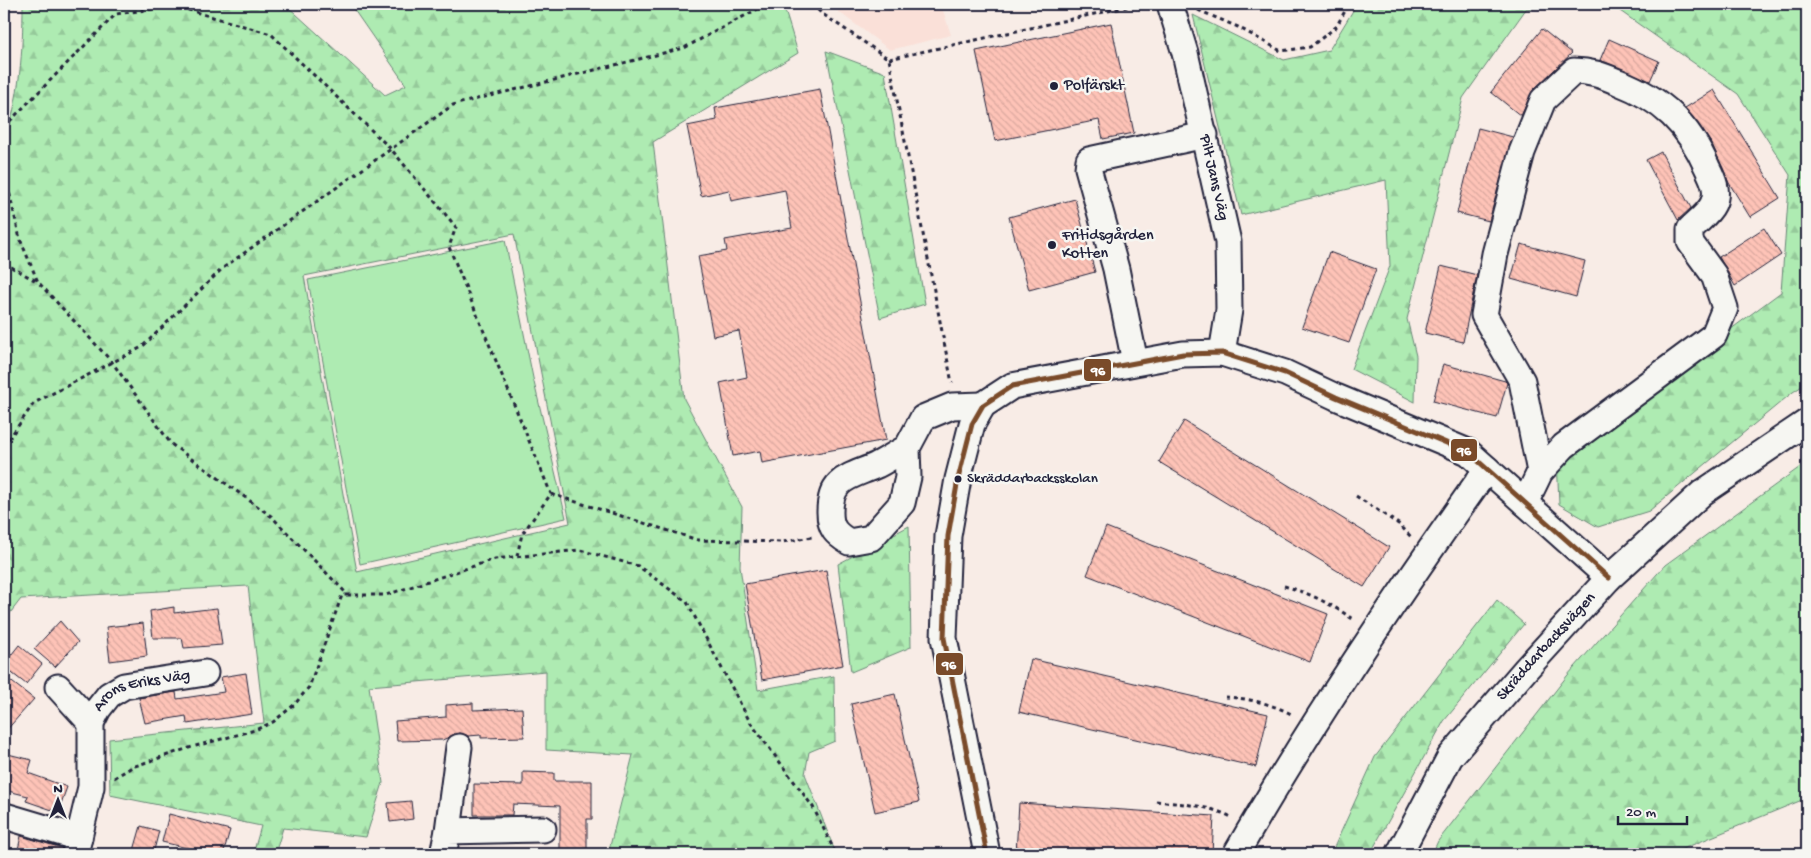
<svg xmlns="http://www.w3.org/2000/svg" width="1811" height="858" font-family="'Gochi Hand',sans-serif">
<style>
.built{fill:#fae0d8}
.forest{fill:url(#forest-firs);stroke:#688676;fill-rule:evenodd}
.pitch{fill:#aeebb2;stroke:#688676}
.building{fill:url(#building-back-hatch);stroke:#22223b}
.lines{fill:none;stroke-linecap:round;stroke-linejoin:round}
.minor-casing{stroke:#22223b;stroke-width:29}
.path{stroke:#22223b;stroke-width:3;stroke-dasharray:4 4;stroke-linecap:butt}
.minor{stroke:#f6f6f2;stroke-width:25}
.bus-1-casing{stroke:#f6f6f2;stroke-width:9}
.bus-1{stroke:#7a4b2a;stroke-width:5}
.poi-dot{fill:#22223b;stroke:#f6f6f2;stroke-width:2}
.labels{text-anchor:middle;dominant-baseline:central;stroke-width:5;stroke-linejoin:round;paint-order:stroke}
.bus-label{font-size:15px;fill:#22223b;stroke:#f6f6f2;text-anchor:start}
.poi-label{font-size:16px;fill:#22223b;stroke:#f6f6f2;text-anchor:start}
.street-label{font-size:16px;fill:#22223b;stroke:#f6f6f2}
.line-badge{stroke:#f6f6f2;stroke-width:2}
.badge-label{font-size:14px;text-anchor:middle;font-weight:bold;fill:#fff}
</style>
<defs>
<pattern id="forest-firs" width="22" height="20" patternUnits="userSpaceOnUse" patternTransform="scale(1.25)"><rect width="22" height="20" fill="#aeebb2"/><path d="M5 1l3.5 6h-7zM16 11l3.5 6h-7z" fill="#95c99a"/></pattern>
<pattern id="building-back-hatch" width="6" height="6" patternUnits="userSpaceOnUse" patternTransform="scale(1.25)"><rect width="6" height="6" fill="#fec3b7"/><path d="M-1 5l2 2M0 0l6 6M5-1l2 2" fill="none" stroke="#d9a79e"/></pattern>
</defs>
<rect width="100%" height="100%" fill="#f8ece6"/>
<filter id="ink" filterUnits="userSpaceOnUse"><feTurbulence type="fractalNoise" baseFrequency=".02" numOctaves="2"/><feDisplacementMap in="SourceGraphic" scale="10" xChannelSelector="R" yChannelSelector="G"/><feConvolveMatrix kernelMatrix="1 2 1 2 8 2 1 2 1" color-interpolation-filters="sRGB"/></filter>
<g filter="url(#ink)">
<path class="built" d="M828 4H941L951 35 890 50Z"/>
<path class="forest" d="M23 4H285L385 95 406 85 350 4H783L798 53 653 142 684 399 742 507 740 567 758 690 834 676 835 741 809 752 805 774 836 854H608L633 755 546 750V671L369 686 383 783 366 837 283 828 275 854H253L261 826 110 795 109 739 264 723 248 586 21 599 4 621V143C20 99 23 50 23 4ZM514 234 570 523 357 572 304 276Z
M1357 4H1561L1526 9 1463 98 1407 319 1416 356 1415 402 1351 369 1390 266 1386 180 1241 215 1193 15 1284 60 1329 50Z
M1610 4H1807V383L1793 392 1649 511 1598 527 1559 504 1557 458 1781 292 1790 175 1738 94Z
M826 51 885 73 925 304 880 318Z
M1807 462V798L1670 854H1432L1438 841 1567 676 1665 565Z
M909 526 911 647 851 672 838 564Z
M1497 600 1524 624 1444 721 1370 854H1331L1375 757Z"/>
<path class="pitch" d="M505 240 533 378 566 518 360 564 308 280Z"/>
<path class="building" d="M1111 23 1134 133 1103 139 1099 120 995 141 976 51Z
M1542 29 1572 53 1533 90 1521 116 1491 92Z
M1609 39 1659 61 1650 81 1600 60Z
M820 89 886 440 762 463 760 451 733 456 720 383 747 377 739 331 713 336 698 256 727 251 725 240 792 228 785 190 731 201 729 190 701 196 687 126 717 120 715 108Z
M1714 90 1780 198 1750 217 1729 183 1712 144 1685 108Z
M1478 128 1513 137 1489 221 1457 213Z
M1661 152 1691 208 1678 220 1646 160Z
M1075 199 1095 272 1029 290 1009 217Z
M1764 228 1781 255 1735 286 1719 257Z
M1521 244 1585 261 1576 297 1511 279Z
M1329 252 1376 269 1349 343 1302 327Z
M1441 266 1477 275 1463 342 1425 333Z
M1443 364 1505 381 1507 383 1497 418 1433 401Z
M1184 421 1389 547 1364 587 1159 462Z
M1106 527 1328 614 1310 662 1087 575Z
M826 570 843 665 762 680 745 584Z
M174 607V613L217 608 222 645 184 648 182 638H153L150 611Z
M60 621 78 642 55 667 34 649Z
M143 623 147 656 110 661 106 627Z
M19 645 42 664 26 684 4 667V664Z
M1031 659 1268 714 1256 767 1019 712Z
M246 673 252 714 187 724 186 716 145 723 139 698 176 692 177 699 224 692 221 677Z
M4 676 34 699 4 733Z
M895 694 919 802 875 812 851 704Z
M473 703V710L522 708 524 737 481 738V735L468 736 460 733 442 740 397 741 395 721 446 717V705Z
M8 754 32 760 28 773 67 787 58 812 26 801 28 796 4 790V769Z
M523 772 554 773V781H592V819H587V854H560V806L513 804 512 815H474V784L523 785Z
M411 801 413 819 390 822 388 803Z
M1019 803 1214 816 1212 854 1016 853Z
M169 814 230 830 223 854H195L196 850 162 842Z
M141 826 159 831 153 854H133Z
M21 836 62 848 61 854H17Z"/>
<g class="lines">
<g class="minor-casing">
<g id="minor">
<path id="s1" d="M1170 4 1185 53 1228 242 1229 310 1222 353"/>
<path d="M1135 362 1116 269 1088 168 1089 160 1205 135"/>
<path d="M907 448C897 453 887 460 877 465 851 477 830 477 830 512 830 529 836 534 849 542L871 538 902 503 908 477 907 448 923 418 952 406 983 405"/>
<path d="M1525 503 1540 472 1564 446 1714 335 1725 308 1714 275 1690 242V229C1697 222 1709 213 1713 204 1719 191 1713 179 1707 167 1688 124 1662 99 1618 82 1603 76 1591 71 1574 71L1543 100 1522 152 1495 254 1484 315 1522 381 1540 472"/>
<path d="M58 687 91 723"/>
<path d="M5 816 79 838"/>
<path d="M448 831 459 747"/>
<path id="s2" d="M75 854 91 787V723L98 709 109 695 124 686 205 673"/>
<path d="M443 854 448 831 543 829"/>
<path d="M987 854 944 638 948 536 958 479 972 424 983 405 1012 386 1183 354 1222 353 1285 373 1336 397 1468 452 1609 578"/>
<path d="M1236 854C1312 721 1398 594 1487 469"/>
<path id="s3" d="M1399 854 1450 757 1526 669 1609 578 1702 493 1807 422"/>
</g>
</g>
<path class="path" d="M812 4 821 13 889 59 952 383
M1198 10 1238 27 1281 51 1310 47 1336 27 1349 4
M889 59 1140 4
M4 93 5 4
M4 127 116 14 175 6 271 34 391 149 456 227 449 247 551 494
M4 170 20 239 38 282 112 362 171 444 271 516 348 595H386L495 559 580 550 638 566 687 602 750 722 813 807 836 854
M4 263 38 282
M4 446 34 403 142 347 223 268 453 105 684 48 767 4
M551 494 698 540 782 542 812 537
M1356 496 1400 525 1411 537
M517 556 522 534 551 494
M1284 586C1310 593 1333 605 1354 620
M1225 697C1248 698 1273 704 1293 715
M114 778 132 767 192 747 255 730 273 722 294 705 309 687 342 595H348
M1156 801C1182 804 1208 805 1231 817"/>
<use href="#minor" class="minor"/>
<g class="bus-1-casing">
<path id="bus-1" d="M987 854 944 638 948 536 958 479 972 424 983 405 1012 386 1183 354 1222 353 1285 373 1336 397 1468 452 1609 578"/>
</g>
<use href="#bus-1" class="bus-1"/>
</g>
</g>
<g class="poi-dot">
<circle cx="1054" cy="86" r="5"/>
<circle cx="1052" cy="245" r="5"/>
<circle cx="958" cy="479" r="4.5"/>
</g>
<g class="labels">
<g class="bus-label">
<text x="967" y="479">Skräddarbacksskolan</text>
</g>
<g class="poi-label">
<text x="1064" y="86">Polfärskt</text>
<text x="1062" y="236">Fritidsgården<tspan x="1062" dy="18">Kotten</tspan></text>
</g>
<g class="street-label">
<text stroke="none"><textPath href="#s1" startOffset="179">Pilt Jans Väg</textPath></text>
<text stroke="none"><textPath href="#s3" startOffset="256">Skräddarbacksvägen</textPath></text>
<text stroke="none"><textPath href="#s2" startOffset="199">Arons Eriks Väg</textPath></text>
</g>
</g>
<g class="line-badge">
<rect x="1083" y="358" width="29" height="24" rx="5" fill="#7a4b2a"/>
<rect x="1450" y="438" width="28" height="24" rx="5" fill="#7a4b2a"/>
<rect x="935" y="652" width="29" height="24" rx="5" fill="#7a4b2a"/>
</g>
<g class="badge-label">
<text x="1098" y="375">96</text>
<text x="1464" y="455">96</text>
<text x="949" y="669">96</text>
</g>
<rect width="1811" height="858" fill="none" stroke="#f6f6f2" stroke-width="20"/>
<rect x="10" y="10" width="1791" height="838" fill="none" stroke="#22223b" stroke-width="2" filter="url(#ink)"/>
<g transform="translate(58 800)" stroke="#f6f6f2" stroke-width="4" paint-order="stroke">
<path d="M0-4L9 19L0 12L-9 19Z" fill="#22223b"/>
<text y="-8" font-size="14" font-weight="bold" text-anchor="middle" fill="#22223b">N</text>
</g>
<path d="M1618 816v8h69v-8" fill="none" stroke="#22223b" stroke-width="2.5"/>
<text x="1626" y="816" font-size="15" fill="#22223b" stroke="#f6f6f2" stroke-width="4" paint-order="stroke">20 m</text>
</svg>
